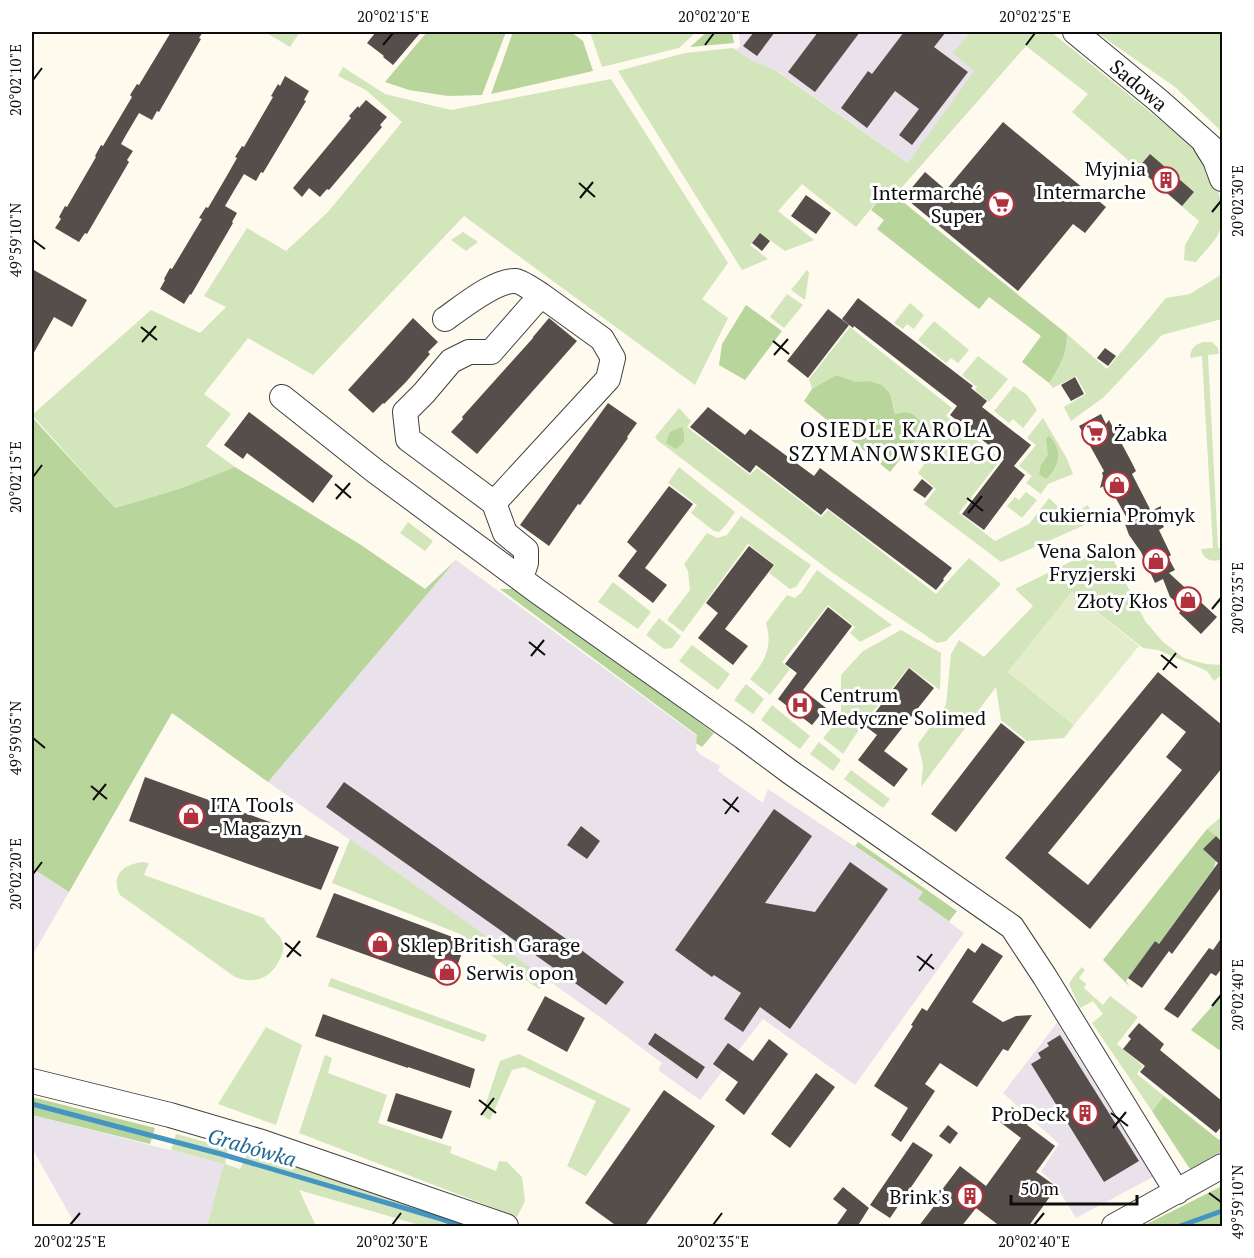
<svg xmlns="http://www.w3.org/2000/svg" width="1254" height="1258" font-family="'PT Serif',serif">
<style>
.industrial{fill:#eae2eb}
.green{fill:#d3e5bb}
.forest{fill:#b8d59b}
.pitch{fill:#e3edcc}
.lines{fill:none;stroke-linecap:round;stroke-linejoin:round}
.stream{stroke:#4495c2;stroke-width:5}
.building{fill:#554e4a;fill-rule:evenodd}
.minor-casing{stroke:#404040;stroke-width:26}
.minor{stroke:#fff;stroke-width:24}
.ticks{fill:none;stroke:#0d0d0d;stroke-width:2}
.labels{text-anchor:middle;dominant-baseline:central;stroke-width:6;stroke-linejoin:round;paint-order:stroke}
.street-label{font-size:20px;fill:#0d0d0d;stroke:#fff}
.poi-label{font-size:20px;fill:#0d0d0d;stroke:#fff;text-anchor:end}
.neighbourhood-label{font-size:21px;letter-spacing:1.5px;fill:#0d0d0d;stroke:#fff}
.water-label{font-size:21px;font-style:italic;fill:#216794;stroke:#fff}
.neatline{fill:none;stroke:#0d0d0d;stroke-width:2}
.ticks-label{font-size:15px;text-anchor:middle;fill:#0d0d0d}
</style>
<rect width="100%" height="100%" fill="#fefaee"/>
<path class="industrial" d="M739 32H971L953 53 992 85 895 195 908 163 776 70 751 60 736 50 740 46Z
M456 560 697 736 696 750 701 755 720 766 718 771 763 803 768 789 955 913 949 922 964 933 855 1085 763 1019 700 1100 658 1070 662 1063 607 1022 268 782Z
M32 868 69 892 32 956Z
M1057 1023 1153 1177 1076 1218 1057 1187 1041 1171 1059 1144 1003 1093Z
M32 1115 225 1164 207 1226H76L32 1148Z"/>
<path class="green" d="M265 32H300L290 47Z
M590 32H696L679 48 602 67Z
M971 32H1051L1191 145C1209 169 1230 200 1219 232 1216 241 1202 254 1196 262L1184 260 1185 245 1199 221 1072 112 1088 94 1026 46 895 195 887 189 856 227 802 184 778 211 814 240 785 251 760 233 750 245 768 259 742 270 618 71 685 53 733 48 751 60 775 70 908 163 974 71 952 53Z
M1096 32H1222V132L1175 87Z
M343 67 385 94 451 110 611 79 728 263 702 299 728 318 695 385 464 216 313 375 248 338 204 394 231 414 206 446 235 467 179 489 115 508 32 415 151 310 200 333 226 307 204 296 247 228 286 251 328 212 402 122 366 90 338 76Z
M463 232 478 242 466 251 451 240Z
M807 270 809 273 805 300 791 290Z
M1222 274V319L1162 335 1104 397 1071 421 1064 407 1086 394 1076 376 1053 388 1049 383C1060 366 1067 355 1067 334L1107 369 1166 298 1190 294Z
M787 294 803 305 784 328 770 317Z
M910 303 924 315 914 329 907 324 903 329 894 323Z
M934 321 969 350 958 363 951 358 946 363 918 340Z
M850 327 952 408 946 416 1001 459 959 513 995 541 1029 524 1049 498 1069 517 1088 505 1091 511 1092 519 1087 524 1001 562 924 504 936 489 918 473 927 460 910 447 924 427 895 414 893 404 869 381 857 383 836 375 812 389 809 379Z
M1203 342H1212L1218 348 1219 354 1208 355 1218 548H1222V559C1213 563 1203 560 1201 549L1213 548 1202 356 1190 358C1191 348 1194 345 1203 342Z
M978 356 1008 379 989 402 975 390 977 387 962 375Z
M1014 386 1027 395 1037 410 1023 428 1013 419 1009 423 994 411Z
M679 408 691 421 687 427 750 475 757 468 821 517 828 510 936 594 969 558 1001 584 946 641 937 643 833 573 657 440 655 437Z
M1043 418 1066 457 1073 474 1048 484 1041 494 1026 483 1032 476 1019 466 1036 445 1027 438Z
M679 467 735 512 726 525 719 532 714 531 691 513 697 505 668 483Z
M1026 492 1037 500 1022 518 1007 506 1015 497 1019 500Z
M741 516 811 565 796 587 790 589 769 573 775 565 748 544 683 632 667 620 690 590 688 571 684 564 707 533 717 538 727 535Z
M408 522 433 541 425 551 400 533Z
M1105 545 1129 589 1145 621 1163 642 1184 658 1206 664 1222 665V676L1221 675 1214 681 1207 671 1158 650 1143 648 1072 592 1008 672 1074 725 1064 738 1027 741 1001 720 996 687 921 787 923 765 918 744 946 705 951 654 959 640 984 657 1033 606 1015 589Z
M817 570 892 625 860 642 850 633 855 627 828 605 782 662 790 669 770 695 750 679C765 661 773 647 766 623L787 595 795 598 801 593Z
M613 582 651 612 638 629 598 602Z
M659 618 681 636 672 648 664 649 646 635Z
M901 630 941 653 940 690 909 667 862 725 843 754 823 738 841 717V675L863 651Z
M692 645 730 674 718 690 679 661Z
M746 684 764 699 753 714 734 700Z
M772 705 810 736 800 749 761 720Z
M819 742 841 760 833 771 810 754Z
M851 770 890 799 883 808 844 779Z
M1222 816V838L1220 840 1207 829Z
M350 839 548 980 539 989 460 934 332 883Z
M143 862 148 863V865L144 875 264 918C269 929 282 934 283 945 284 951 282 954 280 959 271 978 255 985 235 977L120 895C110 875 124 864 143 862Z
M1082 967 1085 970 1079 978 1086 984 1084 988 1103 1005 1110 996 1138 1017 1117 1044 1143 1066 1137 1074 1164 1096 1152 1111 1092 1023 1103 1014 1093 1001 1080 1008 1069 984 1073 977Z
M331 978 487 1035 484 1042 328 986Z
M266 1027 302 1045 276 1125 218 1104Z
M519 1054 631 1109 586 1176 567 1166 596 1101 524 1067 512 1070 490 1120 482 1115 500 1061Z
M325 1055 332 1058 328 1073 387 1095 378 1123 452 1147 450 1153 496 1171 499 1161 507 1162 522 1177 525 1201 517 1217 299 1133Z
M176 1134 228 1148 225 1164 240 1169 249 1151 420 1203 488 1226H423L299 1190 316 1226H207L224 1164 171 1150Z"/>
<path class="forest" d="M427 32H506L482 95 448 96 409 90 385 82Z
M513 32H571L583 41 593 71 491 94Z
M707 32H732L734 43 690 47Z
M887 189 1067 334C1067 355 1060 366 1049 383L1022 362 1041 336 989 297 979 309 877 229 884 220 871 210Z
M746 305 782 331 745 380 719 365 722 344Z
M836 375 856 382 869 381 882 385 890 394 895 414C912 411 914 413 924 427L910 447 890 472 804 401 812 389Z
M32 417 115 508 179 489 235 467 361 545 425 589 456 560 268 782 172 713 69 892 32 868Z
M682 427 684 434V442L676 449 666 443 670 432Z
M1049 436C1063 450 1060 466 1046 479L1039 474 1041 465 1048 455 1046 439Z
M500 589H518L714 733 702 747 696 743 697 735Z
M1207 829 1216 836 1204 849 1216 861 1214 868 1159 944 1155 941 1126 981 1130 987 1103 960Z
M858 842 957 911 949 921 918 899 923 892 855 846Z
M1222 995V1052L1191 1030Z
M1164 1096 1219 1140 1222 1137V1151L1190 1169 1152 1111Z
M32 1097 155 1128 150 1144 32 1115Z
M1222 1186V1226H1143Z"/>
<path class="pitch" d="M1072 592 1139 646 1074 725 1008 672Z"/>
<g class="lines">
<path class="stream" d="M32 1104 221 1154 438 1218 461 1226
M1180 1226 1222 1211"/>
</g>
<path class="building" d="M171 32H203L199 38 201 39 159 112 157 111 152 120 139 113 126 135 121 144 133 151 127 160 129 162 87 234 85 233 79 242 55 228 61 219 59 217 65 206 67 207 96 157 95 156 101 145 103 146 132 97 130 95 137 84 139 85Z
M376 32H421L393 65 383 57 384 56 367 43Z
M754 32H775L757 56 743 46Z
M818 32H860L815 92 788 72Z
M904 32H946L934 47 968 72 912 145 899 135 919 109 895 91 867 128 841 108 868 71 872 74Z
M285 76 309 91 304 100 306 101 263 173 261 172 256 181 244 174 235 189 225 206 237 213 232 222 233 223 191 295 190 294 184 304 160 289 165 280 164 279 170 268 172 269 202 219 199 218 206 207 208 208 225 179 237 158 235 157 242 146 244 147 273 97 271 96 278 84 280 86Z
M366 100 387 117 380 125 382 127 329 190 327 189 320 197 309 188 302 197 293 188 351 118 349 116 358 106 359 108Z
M1003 122 1106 207 1085 233 1073 224 1018 291 904 197 925 172 946 190Z
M1150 154 1194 192 1182 206 1138 168Z
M806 195 831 213 816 234 791 216Z
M760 233 770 241 762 251 752 243Z
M32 269 87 300 72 327 54 317 32 356Z
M858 298 973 386 971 388 987 401 982 407 1031 445 1014 466 1025 475 984 530 962 514 1004 459 990 446 950 415 957 406 854 326 853 328 842 319Z
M828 309 849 325 808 378 787 361Z
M413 318 438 342 428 352 430 354 406 382 384 404 383 403 373 413 348 390Z
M549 318 577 341 477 454 451 432 463 419 462 417 533 338V337Z
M1105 348 1116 356 1108 366 1097 358Z
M1075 377 1084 394 1071 401 1061 385Z
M608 403 637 423 627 437 628 438 580 505 578 504 549 546 520 525Z
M708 407 745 435 750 429 814 476 820 468 952 568 943 579 944 580 936 590 827 508 821 515 756 465 750 473 690 427Z
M249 412 333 476 313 503 247 453 243 459 224 445Z
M1101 414 1106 424 1109 420 1131 461 1136 471 1132 474 1151 511 1161 506V521L1164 527 1159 530 1171 555 1168 557 1175 570 1169 573 1217 617 1201 634 1179 613 1183 608 1170 597 1163 579 1155 583 1141 552 1129 535 1125 524 1129 522 1108 484 1100 488 1103 476 1102 473 1104 471 1079 426Z
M922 479 933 488 925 498 913 490Z
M669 486 693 504 645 568 667 585 653 603 618 576 637 551 627 542Z
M749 546 774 565 725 629 748 646 733 665 698 638 718 613 706 603Z
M828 607 852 626 803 690 826 708 812 725 778 699 797 673 785 664Z
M909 668 934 688 884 751 908 769 894 787 858 760 877 735 865 726Z
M1158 672 1222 725V768L1090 929 1005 858ZM1162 713 1186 732 1166 757 1182 770 1088 885 1048 853Z
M1001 723 1025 742 956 832 931 814Z
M145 777 339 847 321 890 129 821Z
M344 782 572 943 624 982 606 1005 326 807Z
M774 809 812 836 765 903 815 912 850 862 888 889 790 1029 760 1007 743 1032 724 1019 741 993 714 975 712 977 675 950Z
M581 826 600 841 587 859 567 845Z
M1216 836 1222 842V886L1172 954 1169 951 1142 988 1128 978 1155 941 1159 944 1218 863 1203 849Z
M334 893 466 942 450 985 316 937Z
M1222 937V968L1216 976 1211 973 1178 1018 1164 1009 1209 948 1213 950Z
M982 943 1003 956 972 1002 1003 1022 1016 1016 1032 1015 1008 1051 1003 1049 977 1087 940 1063 925 1084 935 1091 901 1142 891 1135 908 1108 874 1086 913 1026 911 1025 922 1008 927 1011 968 948 975 953Z
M545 996 585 1018 567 1052 527 1030Z
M323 1014 475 1069 470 1088 408 1067V1068L315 1036Z
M1139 1023 1164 1044 1160 1050 1222 1101V1126L1216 1133 1140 1072 1145 1066 1123 1049 1131 1039 1128 1036Z
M655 1033 705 1067 697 1079 648 1044Z
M1060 1035 1139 1161 1104 1182 1031 1064 1041 1058 1038 1053 1049 1046 1047 1043Z
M769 1039 788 1054 744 1115 725 1100 738 1082 713 1064 728 1043 753 1061Z
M816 1073 835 1087 790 1148 771 1134Z
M664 1090 715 1126 644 1227H618L585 1203Z
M396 1093 452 1111 442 1139 387 1121Z
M1012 1107 1030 1120 1027 1125 1055 1146 1036 1172 1057 1187 1028 1227H1001L976 1208 961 1227H918L941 1197 938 1195 960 1166 986 1186 1021 1138 1000 1122Z
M948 1125 958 1133 950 1144 939 1136Z
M913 1142 933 1155 890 1218 870 1205Z
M843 1187 869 1208 857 1227H835L847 1210 833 1199Z"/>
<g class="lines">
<g class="minor-casing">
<path id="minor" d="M1075 32 1159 101 1222 157
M1205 144 1215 160 1222 179
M445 319C461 308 496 279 516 281 522 282 535 291 541 295
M282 397 375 471 537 591 743 737 790 772 1012 927 1045 977 1177 1192
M494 503 408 439 405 412 424 393 451 361 469 352H491L541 295 602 339 613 358 608 379 494 503 505 533 526 550V563L521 578
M32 1081 170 1115 262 1142 506 1226
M1114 1226 1222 1166"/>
</g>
<use href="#minor" class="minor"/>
</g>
<path class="ticks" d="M383 45 393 33M705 45 714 33M1026 45 1035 33M33 80 42 68M579 183 595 197M580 198 593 182M1212 212 1221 201M33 240 45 249M141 327 157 340M773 341 789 354M142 342 156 326M774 355 788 339M33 477 42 465M335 484 351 498M967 498 983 511M336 499 350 483M968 513 982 496M1212 609 1221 598M529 642 545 655M1161 655 1177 668M531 656 544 640M1163 670 1176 653M33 738 45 748M91 786 107 799M723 799 739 812M93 800 106 784M725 814 738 797M33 874 42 862M285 943 301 956M917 956 934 969M287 957 300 941M919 971 932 954M1212 1006 1221 995M479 1100 496 1113M1111 1113 1128 1126M481 1115 494 1098M1113 1128 1126 1112M1209 1193 1221 1202M70 1225 80 1213M392 1225 401 1213M713 1225 722 1213M1034 1225 1044 1213"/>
<defs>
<g id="building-ring" transform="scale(1.35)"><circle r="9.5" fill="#fff" stroke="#b1313c" stroke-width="1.5"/><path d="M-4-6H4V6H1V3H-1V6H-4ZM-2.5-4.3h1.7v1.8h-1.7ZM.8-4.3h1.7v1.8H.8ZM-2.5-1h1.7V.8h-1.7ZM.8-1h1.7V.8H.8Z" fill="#b1313c"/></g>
<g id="supermarket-ring" transform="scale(1.35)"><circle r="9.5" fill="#fff" stroke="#b1313c" stroke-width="1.5"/><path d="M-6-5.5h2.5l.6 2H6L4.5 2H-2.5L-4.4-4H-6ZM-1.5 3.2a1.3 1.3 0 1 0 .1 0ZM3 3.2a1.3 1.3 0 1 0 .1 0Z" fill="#b1313c"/></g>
<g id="shop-ring" transform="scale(1.35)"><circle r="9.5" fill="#fff" stroke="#b1313c" stroke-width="1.5"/><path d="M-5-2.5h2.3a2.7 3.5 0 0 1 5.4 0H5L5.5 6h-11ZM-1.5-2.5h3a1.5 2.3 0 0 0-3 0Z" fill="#b1313c"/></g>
<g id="hospital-ring" transform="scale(1.35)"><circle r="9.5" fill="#fff" stroke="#b1313c" stroke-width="1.5"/><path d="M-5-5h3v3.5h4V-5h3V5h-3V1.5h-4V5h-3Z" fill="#b1313c"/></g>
</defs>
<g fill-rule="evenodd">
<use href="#building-ring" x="1166" y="180"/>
<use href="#supermarket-ring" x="1001" y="204"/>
<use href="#supermarket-ring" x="1095" y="433"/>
<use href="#shop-ring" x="1117" y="485"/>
<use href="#shop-ring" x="1156" y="561"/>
<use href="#shop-ring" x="1188" y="600"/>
<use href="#hospital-ring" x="800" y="705"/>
<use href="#shop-ring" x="191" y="816"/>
<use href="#shop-ring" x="380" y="944"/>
<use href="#shop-ring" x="447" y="972"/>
<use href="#building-ring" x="1085" y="1113"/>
<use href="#building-ring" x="970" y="1196"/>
</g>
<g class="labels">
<g class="street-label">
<text transform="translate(1139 85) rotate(40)">Sadowa</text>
</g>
<g class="poi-label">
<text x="1146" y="168">Myjnia<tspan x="1146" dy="23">Intermarche</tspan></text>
<text x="982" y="192">Intermarché<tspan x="982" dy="23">Super</tspan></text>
<text x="1114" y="433" text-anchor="start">Żabka</text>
<text x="1117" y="514" text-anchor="middle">cukiernia Promyk</text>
<text x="1136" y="550">Vena Salon<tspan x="1136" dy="23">Fryzjerski</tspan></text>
<text x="1168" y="600">Złoty Kłos</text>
<text x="820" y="694" text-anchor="start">Centrum<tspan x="820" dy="23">Medyczne Solimed</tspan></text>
<text x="210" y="804" text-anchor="start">ITA Tools<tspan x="210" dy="23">- Magazyn</tspan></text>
<text x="400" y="944" text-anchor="start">Sklep British Garage</text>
<text x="466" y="972" text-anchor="start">Serwis opon</text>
<text x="1066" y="1113">ProDeck</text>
<text x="950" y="1196">Brink's</text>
</g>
<g class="neighbourhood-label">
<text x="896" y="429">OSIEDLE KAROLA<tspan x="896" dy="24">SZYMANOWSKIEGO</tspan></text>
</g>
<g class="water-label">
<text transform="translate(252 1147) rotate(16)">Grabówka</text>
</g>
</g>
<rect width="1254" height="1258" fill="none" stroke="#ffffff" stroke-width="66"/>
<path d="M1011 1195v9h126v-9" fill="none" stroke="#0d0d0d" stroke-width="3"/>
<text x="1020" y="1195" font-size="18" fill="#0d0d0d" stroke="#ffffff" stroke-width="4.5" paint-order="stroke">50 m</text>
<rect x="33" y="33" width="1188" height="1192" class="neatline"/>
<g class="ticks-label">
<text x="393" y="22">20°02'15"E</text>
<text x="714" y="22">20°02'20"E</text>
<text x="1035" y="22">20°02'25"E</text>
<text transform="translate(16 80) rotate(-90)" y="5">20°02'10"E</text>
<text transform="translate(1238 201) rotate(-90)" y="5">20°02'30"E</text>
<text transform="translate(16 240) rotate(-90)" y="5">49°59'10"N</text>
<text transform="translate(16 477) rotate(-90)" y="5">20°02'15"E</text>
<text transform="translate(1238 598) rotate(-90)" y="5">20°02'35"E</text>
<text transform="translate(16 738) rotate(-90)" y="5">49°59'05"N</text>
<text transform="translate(16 874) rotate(-90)" y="5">20°02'20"E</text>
<text transform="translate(1238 995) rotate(-90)" y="5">20°02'40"E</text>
<text transform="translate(1238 1202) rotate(-90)" y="5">49°59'10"N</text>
<text x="70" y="1247">20°02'25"E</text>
<text x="392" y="1247">20°02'30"E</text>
<text x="713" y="1247">20°02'35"E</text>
<text x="1034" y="1247">20°02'40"E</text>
</g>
</svg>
